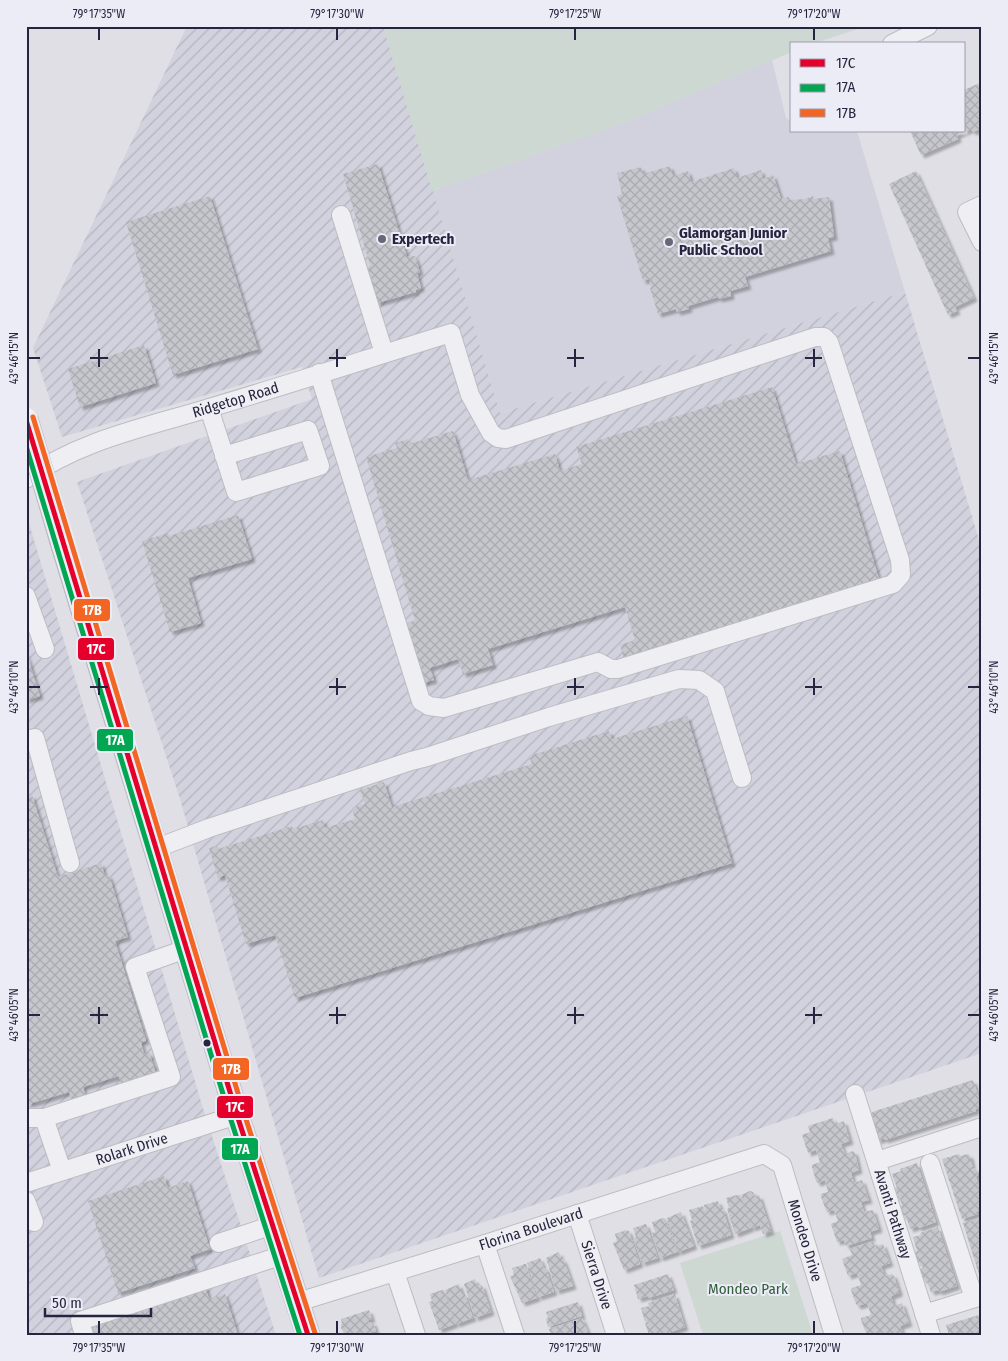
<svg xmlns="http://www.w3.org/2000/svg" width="1008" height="1361" font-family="'Fira Sans Condensed',sans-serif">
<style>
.built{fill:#d2d2de}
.industrial{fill:url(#industrial-furrows)}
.park{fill:#ccd8d1}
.building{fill:url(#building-cross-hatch);filter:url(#shadow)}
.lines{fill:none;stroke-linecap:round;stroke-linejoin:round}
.minor-casing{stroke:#bcbcc3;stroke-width:20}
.major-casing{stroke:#bbbbc3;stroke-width:25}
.minor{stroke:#efeef2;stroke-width:18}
.major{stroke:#f3f3f5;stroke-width:22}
.major-bridge-casing{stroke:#bbbbc3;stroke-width:25;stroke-linecap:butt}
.major-bridge{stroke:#f3f3f5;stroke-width:22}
.bus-1-casing{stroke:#ececf6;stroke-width:9}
.bus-2-casing{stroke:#ececf6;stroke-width:9}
.bus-3-casing{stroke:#ececf6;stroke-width:9}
.bus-1{stroke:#e4002b;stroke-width:5}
.bus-2{stroke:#00a651;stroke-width:5}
.bus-3{stroke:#f26522;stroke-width:5}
.ticks{fill:none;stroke:#262540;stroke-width:2}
.poi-dot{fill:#67667a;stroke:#ececf6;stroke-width:2}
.bus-dot{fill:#262540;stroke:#ececf6;stroke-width:2}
.labels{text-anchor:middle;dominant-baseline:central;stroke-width:4;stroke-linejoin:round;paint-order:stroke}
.poi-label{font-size:15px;font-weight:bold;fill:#262540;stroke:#ececf6;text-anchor:start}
.street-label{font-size:15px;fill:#262540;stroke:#ececf6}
.park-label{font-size:15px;fill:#315d3b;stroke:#ececf6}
.line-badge{stroke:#ececf6;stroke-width:2}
.badge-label{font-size:14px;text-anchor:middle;font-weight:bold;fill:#fff}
.neatline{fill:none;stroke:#262540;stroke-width:2}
.ticks-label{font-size:12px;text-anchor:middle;fill:#262540}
</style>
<defs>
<pattern id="industrial-furrows" width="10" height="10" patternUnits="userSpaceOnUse" patternTransform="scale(1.25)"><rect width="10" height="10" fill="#d2d2de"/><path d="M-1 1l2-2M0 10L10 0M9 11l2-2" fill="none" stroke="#b4b4c0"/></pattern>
<pattern id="building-cross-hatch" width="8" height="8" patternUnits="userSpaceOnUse" patternTransform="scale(1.25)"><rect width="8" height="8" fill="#c6c6cd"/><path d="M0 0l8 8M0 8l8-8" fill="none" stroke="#aaaab1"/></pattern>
<filter id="shadow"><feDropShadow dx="3.5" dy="3.5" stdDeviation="1" flood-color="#0004"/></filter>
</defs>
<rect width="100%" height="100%" fill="#dfdfe5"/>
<path class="built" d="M772 60 786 118 792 122V131H857L905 292 500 413 432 191 616 126Z"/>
<path class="industrial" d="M187 26H383L500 413 905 292 982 550V1053L319 1278 180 799 77 482 312 399 302 367 62 437 33 348Z
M26 513 202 1105 276 1335H26Z"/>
<path class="park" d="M383 26H867L812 44H792V52L616 126 432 191Z
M780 1231 813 1335H703L680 1263Z"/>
<path class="building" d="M982 82V128L973 132 971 129 957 135 958 139 921 155 910 131H964V90Z
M378 164 407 257 415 256 420 272 417 273 421 288 416 290V292L377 303 367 269 371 268 343 174Z
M670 166 673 176 688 171 691 182 734 168 737 178 761 170 763 179 773 175 781 199 789 197 790 200 805 199 813 196 814 199 829 197 834 237 828 238 831 251 745 277 748 286 730 291 731 296 719 299 718 297 688 306 689 309 677 312 676 309 658 314 650 288 651 287 649 279 643 281 617 196 622 194 617 173 641 167 643 174Z
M916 171 974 298 955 307 957 311 948 315 889 184Z
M210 196 258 349 173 375 126 222Z
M144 345 156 383 80 407 68 369Z
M772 387 796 464 840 451 880 582 625 662 620 645 635 640 625 607 488 649 493 665 463 674 458 659 430 668 434 680 423 683 405 624 415 620 366 457 397 448 395 443 408 439 409 444 453 431 468 480 555 454 560 471 582 464 576 447Z
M238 515 252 559 188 578 201 623 170 632 142 541 168 533 169 536Z
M26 652 40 696 26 700Z
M687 716 732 863 295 998 275 935 246 944 225 875 218 878 209 848 216 846 218 849 292 826 293 829 323 820 325 828 355 819 352 808 365 804 360 790 384 782 392 807 532 764 529 756 609 731 612 739Z
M32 795 58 877 101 863 105 876 109 875 128 937 115 941 146 1041 141 1042 144 1054 149 1052 157 1077 122 1087 119 1076 83 1087 86 1097 72 1101 69 1092 29 1104 26 1096V797Z
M973 1080 982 1107 975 1109 976 1111 885 1140 884 1138 878 1141 869 1114 875 1111Z
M833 1118 835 1124 844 1121 850 1141 841 1144 845 1154 853 1151 855 1153 859 1170 851 1173 854 1183 862 1180 869 1200 861 1202 864 1212 873 1210 879 1229 870 1232 872 1238 846 1246 844 1240 837 1242 831 1224 838 1221 834 1210 827 1212 826 1210 821 1197V1194L828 1192 825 1180 818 1183 816 1181 812 1167V1165L820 1162 816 1150 808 1153 802 1135 810 1132 808 1126Z
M959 1154 960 1156 968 1154 970 1156 973 1169 976 1168 978 1176H976L979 1186 982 1185V1211L978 1212V1214L962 1219 942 1159Z
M917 1163 936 1222 919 1228 918 1226 910 1229 906 1215 903 1216 900 1206 902 1205 900 1198H897L894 1188H897L892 1174 901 1171 900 1169Z
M164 1176 168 1188 188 1181 210 1249 190 1256 195 1268 118 1293 88 1201Z
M750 1191 753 1192 755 1197 759 1195 771 1231 763 1234 760 1225 752 1228 741 1195Z
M737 1195H740L751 1228 735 1234 727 1209 729 1208 726 1198Z
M718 1201 721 1209H723L731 1235 698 1246 690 1221 692 1220 689 1210 703 1206 707 1220 704 1205Z
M681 1212 694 1246 678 1252 667 1218Z
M663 1218 666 1219 677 1252 660 1258 652 1233 655 1232 652 1222Z
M980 1218 982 1219 981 1281 963 1223Z
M646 1224 658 1258 642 1263 633 1238 636 1237 633 1228Z
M938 1227 957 1286 939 1292V1290L931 1292 926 1279 923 1280 920 1269 923 1268 920 1262 918 1263 914 1252 917 1251 913 1237 921 1235 920 1233Z
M626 1230 629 1231 640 1264 624 1270 613 1243 617 1241 615 1234Z
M873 1241 875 1247 883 1244 890 1263 881 1266 885 1276 892 1274 894 1276 899 1291V1293L891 1296 894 1306 902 1303 909 1323 900 1326 904 1335H877L876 1333 867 1335 861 1320V1318L871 1315 867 1303 858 1306 856 1304 851 1290 852 1288 861 1285 857 1273 848 1276 842 1259 852 1255 850 1249Z
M559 1252 561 1259H563L566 1266 573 1286 556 1291 546 1258Z
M540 1258 544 1268H546L554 1292 538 1297 527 1263Z
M525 1264H526L537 1298 522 1303 510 1276 514 1275 512 1268Z
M668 1274 674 1290 649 1298 648 1296 638 1299 634 1285Z
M475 1279 477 1286 482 1285 491 1312 475 1318 464 1284Z
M459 1284 462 1294H465L473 1318 456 1324 445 1290Z
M205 1285 209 1299 225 1294 238 1335H102L101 1332 98 1333 91 1329 95 1322Z
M442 1290H444L455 1324 439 1330 429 1302 432 1301 430 1294Z
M675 1294 680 1311 645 1322 641 1308 649 1306 648 1303Z
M578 1302 582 1316 548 1327 546 1319 548 1318 546 1312Z
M369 1310 372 1319 368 1320 369 1323 373 1322 376 1331 372 1332 373 1335H346L344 1333 341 1328V1324H342L341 1319Z
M680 1311 685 1327 663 1335H649L645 1323Z
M982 1314V1335H949L946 1325Z
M582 1318 588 1332 579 1335H551L549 1329Z"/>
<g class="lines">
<g class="minor-casing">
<g id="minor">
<path d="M892 44 928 26"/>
<path d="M982 205 967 212 982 242"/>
<path d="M341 215 384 353"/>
<path d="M209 408 236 492 320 466 308 430 224 456"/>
<path id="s1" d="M26 479C80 440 147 427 209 408 290 384 370 358 451 333L470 395 491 433 498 438 506 439 815 337H824L829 342 900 560 901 575 893 584 618 669H611L598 662 444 708 429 706 421 701 319 373"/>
<path d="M26 596 45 649"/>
<path d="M26 740 35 738 70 863"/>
<path d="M157 848 209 828 411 761 427 757 549 717 679 679 699 680 715 691 742 778"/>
<path id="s2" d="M855 1094 931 1335"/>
<path d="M26 1118H44"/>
<path d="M877 1161 982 1127"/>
<path d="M930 1163 974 1298"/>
<path d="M62 1171 44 1118 171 1077 135 967 186 949"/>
<path id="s3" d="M26 1183 237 1115"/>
<path d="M26 1201 34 1222"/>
<path id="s4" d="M577 1214 616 1335"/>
<path d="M219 1243 273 1225"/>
<path d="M485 1244 515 1335"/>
<path d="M395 1272 416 1335"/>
<path id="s5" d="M298 1302 485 1244 764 1154 782 1165 834 1335"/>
<path d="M924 1314 982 1296"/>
<path d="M84 1335 80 1321 283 1255"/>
</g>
</g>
<g class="major-casing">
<path id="major" d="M62 542 237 1115 308 1335"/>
</g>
<use href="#minor" class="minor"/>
<use href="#major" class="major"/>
<g class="major-bridge-casing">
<path id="major-bridge" d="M26 419 62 542"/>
</g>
<use href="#major-bridge" class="major-bridge"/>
<g class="bus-1-casing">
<path id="bus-1" d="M26 420 237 1115 308 1335"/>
</g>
<g class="bus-2-casing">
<path id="bus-2" d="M26 446 230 1117 300 1335"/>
</g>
<g class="bus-3-casing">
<path id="bus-3" d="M33 417 244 1113 315 1333"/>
</g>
<use href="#bus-1" class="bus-1"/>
<use href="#bus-2" class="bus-2"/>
<use href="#bus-3" class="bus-3"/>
</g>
<path class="ticks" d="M99 28V40M337 28V40M575 28V40M814 28V40M99 349V367M337 349V367M575 349V367M814 349V367M28 358H40M90 358H108M329 358H346M567 358H584M805 358H822M968 358H980M99 678V695M337 678V695M575 678V695M814 678V695M28 687H40M90 687H108M329 687H346M567 687H584M805 687H822M968 687H980M99 1007V1024M337 1007V1024M575 1007V1024M814 1007V1024M28 1015H40M90 1015H108M329 1015H346M567 1015H584M805 1015H822M968 1015H980M99 1321V1334M337 1321V1334M575 1321V1334M814 1321V1334"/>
<g class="poi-dot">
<circle cx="382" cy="239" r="5"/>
<circle cx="669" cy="242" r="5"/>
</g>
<circle class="bus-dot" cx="207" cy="1043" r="4.5"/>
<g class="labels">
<g class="poi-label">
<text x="679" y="233">Glamorgan Junior<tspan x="679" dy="17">Public School</tspan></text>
<text x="392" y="239">Expertech</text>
</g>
<g class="street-label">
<text stroke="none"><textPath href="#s1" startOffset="225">Ridgetop Road</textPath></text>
<text stroke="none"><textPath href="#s3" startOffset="111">Rolark Drive</textPath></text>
<text stroke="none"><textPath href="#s2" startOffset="126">Avanti Pathway</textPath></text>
<text stroke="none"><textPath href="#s5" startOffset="244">Florina Boulevard</textPath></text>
<text stroke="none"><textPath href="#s5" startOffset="589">Mondeo Drive</textPath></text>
<text stroke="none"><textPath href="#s4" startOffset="64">Sierra Drive</textPath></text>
</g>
<g class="park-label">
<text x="748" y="1289">Mondeo Park</text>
</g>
</g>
<g class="line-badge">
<rect x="73" y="598" width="38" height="24" rx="5" fill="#f26522"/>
<rect x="77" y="637" width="38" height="24" rx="5" fill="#e4002b"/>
<rect x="96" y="728" width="38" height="24" rx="5" fill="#00a651"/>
<rect x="212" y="1057" width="38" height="24" rx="5" fill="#f26522"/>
<rect x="216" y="1095" width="38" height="24" rx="5" fill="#e4002b"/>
<rect x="221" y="1137" width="38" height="24" rx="5" fill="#00a651"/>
</g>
<g class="badge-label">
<text x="92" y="615">17B</text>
<text x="96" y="654">17C</text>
<text x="115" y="745">17A</text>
<text x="231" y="1074">17B</text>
<text x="235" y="1112">17C</text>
<text x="240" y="1154">17A</text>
</g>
<rect width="1008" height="1361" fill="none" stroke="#ececf6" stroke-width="55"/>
<rect x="790" y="42" width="175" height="90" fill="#ececf6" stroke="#9d9cad"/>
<rect x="800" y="59" width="25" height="8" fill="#e4002b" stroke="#9d9cad"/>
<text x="836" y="68" font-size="15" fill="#262540">17C</text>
<rect x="800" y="84" width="25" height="8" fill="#00a651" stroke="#9d9cad"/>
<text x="836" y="92" font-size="15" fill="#262540">17A</text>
<rect x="800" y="109" width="25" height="8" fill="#f26522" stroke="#9d9cad"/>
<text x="836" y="118" font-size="15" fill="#262540">17B</text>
<path d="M45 1308v8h106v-8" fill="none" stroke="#262540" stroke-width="2.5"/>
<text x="52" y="1308" font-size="15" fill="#262540" stroke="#ececf6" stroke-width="4" paint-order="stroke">50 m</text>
<rect x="28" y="28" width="952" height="1306" class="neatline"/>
<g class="ticks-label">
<text x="99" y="18">79°17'35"W</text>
<text x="337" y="18">79°17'30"W</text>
<text x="575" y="18">79°17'25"W</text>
<text x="814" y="18">79°17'20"W</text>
<text transform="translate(14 358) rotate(-90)" y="4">43°46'15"N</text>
<text transform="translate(994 358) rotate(-90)" y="4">43°46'15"N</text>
<text transform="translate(14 687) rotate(-90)" y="4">43°46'10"N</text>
<text transform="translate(994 687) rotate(-90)" y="4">43°46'10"N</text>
<text transform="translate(14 1015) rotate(-90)" y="4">43°46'05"N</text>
<text transform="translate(994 1015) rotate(-90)" y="4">43°46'05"N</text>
<text x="99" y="1352">79°17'35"W</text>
<text x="337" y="1352">79°17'30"W</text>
<text x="575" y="1352">79°17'25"W</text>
<text x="814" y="1352">79°17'20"W</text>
</g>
</svg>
